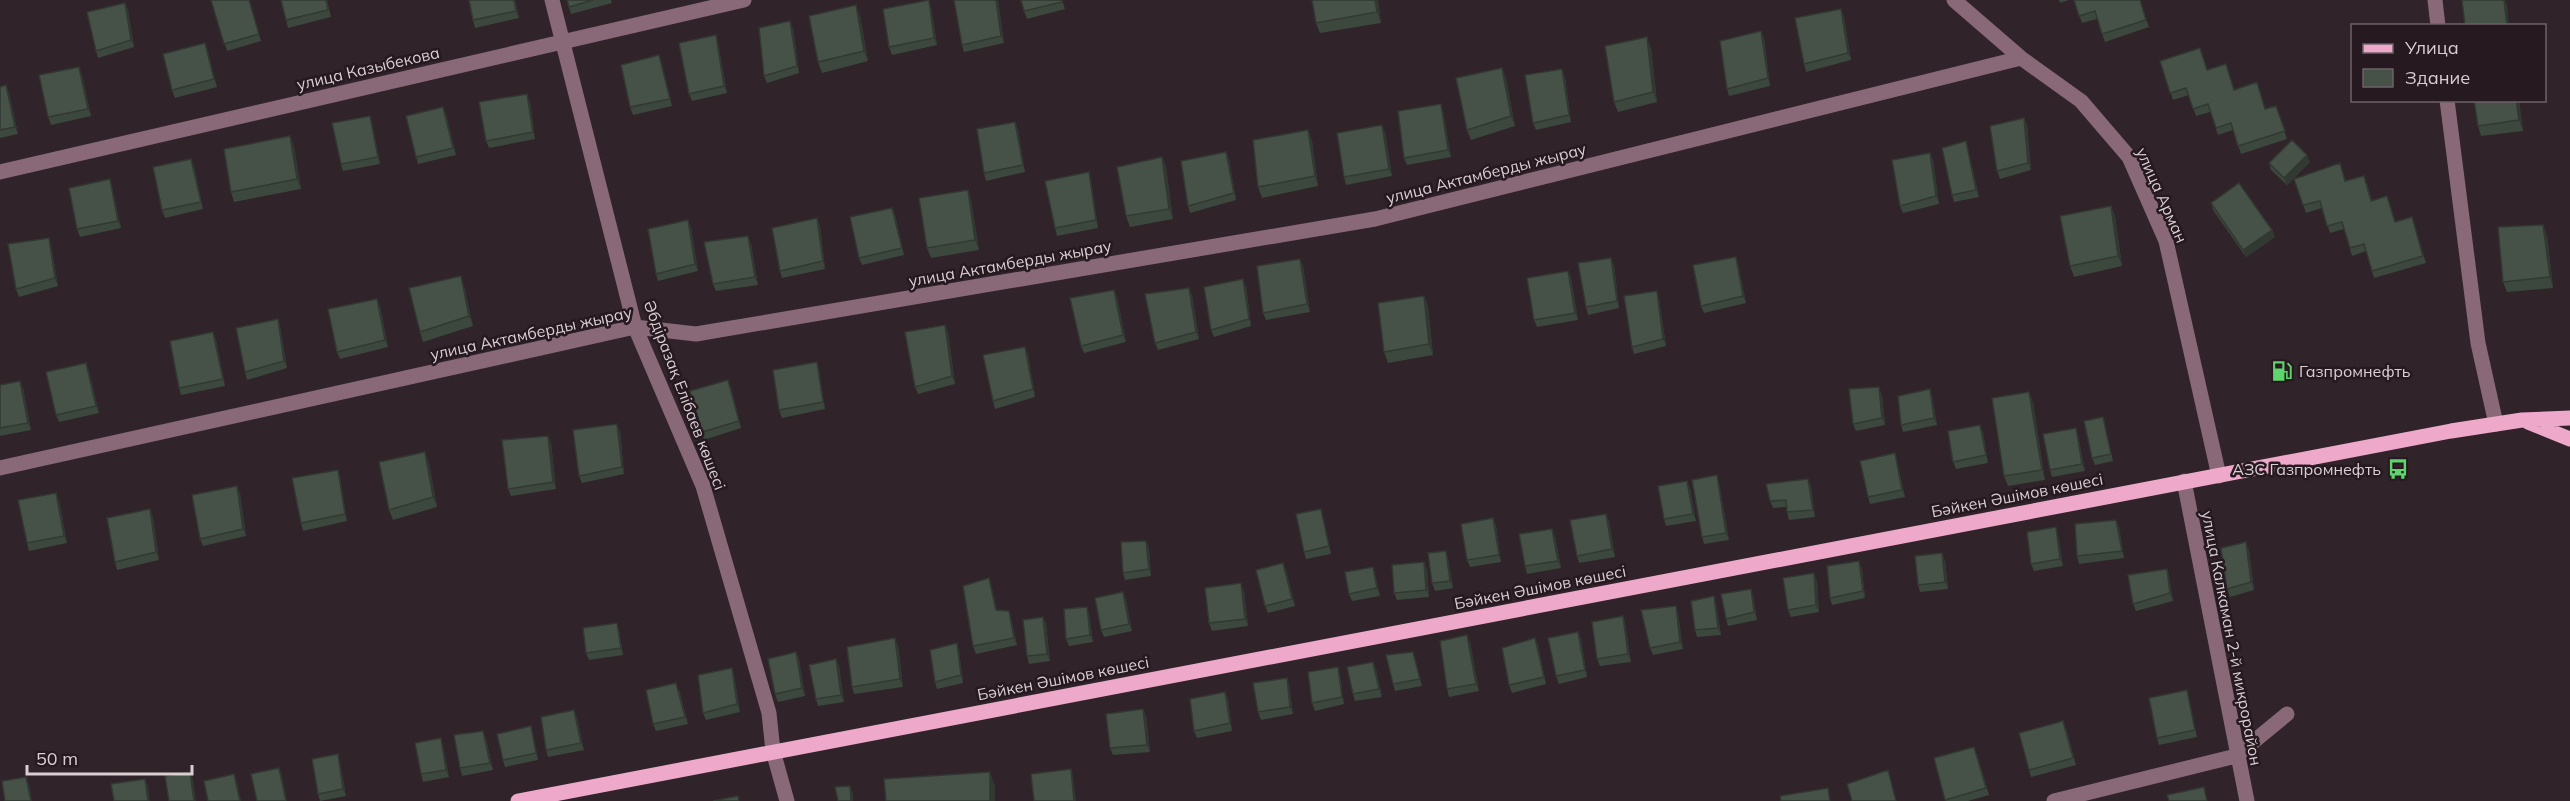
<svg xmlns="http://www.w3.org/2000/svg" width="2570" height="801" font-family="Mulish,sans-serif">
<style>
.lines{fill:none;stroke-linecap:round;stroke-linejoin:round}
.minor{stroke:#896878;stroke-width:15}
.major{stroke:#eda8ca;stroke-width:15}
.wall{fill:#3c473d}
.shaded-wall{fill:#313932}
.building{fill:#465247;stroke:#313932;stroke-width:1.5}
.labels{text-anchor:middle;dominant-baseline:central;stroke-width:5;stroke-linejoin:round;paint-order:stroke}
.street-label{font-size:16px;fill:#d9cfd3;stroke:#261920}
.poi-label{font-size:16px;fill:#d9cfd3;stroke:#261920;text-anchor:start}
</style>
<rect width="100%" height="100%" fill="#302329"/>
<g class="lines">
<path class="minor" d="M552 0 635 327 703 486 769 713 773 751 787 801
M1954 0 2021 58 2081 101 2129 157 2166 241 2219 476
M2435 0 2438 26
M2447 100 2478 343 2496 424
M0 172 744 0
M0 468 635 327 696 334 1375 219 2021 58
M2184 481 2247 801
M2054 801 2236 756 2287 714"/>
<path class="major" d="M2528 422 2570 439
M518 801 2451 431 2522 420 2570 418"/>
</g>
<path class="wall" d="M211 0H249L261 41 227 51Z
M281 0H327L331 17 288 28Z
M469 0H515L519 18 475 28 473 20Z
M567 0H611L612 3 571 14Z
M998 0 1004 43 964 52 962 45Z
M1062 0 1065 9 1027 19 1024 11Z
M1378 0 1381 23 1320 33 1316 23Z
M2059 0H2069L2060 3Z
M2074 0H2140L2149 27 2105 42 2097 19 2082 23Z
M125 3 128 10 134 47 98 58 96 51Z
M931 7 937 45 892 55 889 47Z
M1841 9 1844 17 1851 60 1806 72 1804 64Z
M860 16 868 61 822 73 818 62Z
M793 28 799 73 767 83 764 76Z
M1761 31 1764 38 1770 86 1729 96 1727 89Z
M718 42 727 93 692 101 689 94Z
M205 43 217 87 175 98 172 90Z
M1651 48 1657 102 1618 112 1614 102Z
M659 55 672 106 633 115 630 107Z
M2160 61 2208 70 2235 90 2266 109 2276 106 2287 139 2241 154 2233 130 2218 135 2210 112 2196 116 2189 95 2173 100Z
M1502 68 1506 79 1515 126 1471 140 1467 130Z
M82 75 91 116 51 125 48 117Z
M1565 77 1571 122 1536 130 1533 123Z
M0 87 9 93 18 134 0 138Z
M2474 100H2519L2523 131 2481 136 2478 126Z
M530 102 535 139 489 148 486 141Z
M1443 111 1451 157 1407 165 1404 158Z
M446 114 456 155 418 164 416 157Z
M2024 118 2027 125 2031 170 2000 179 1997 171Z
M1015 122 1018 130 1025 172 986 181 984 173Z
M372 123 380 164 343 171 341 164Z
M1308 130 1312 141 1318 186 1262 198 1258 187Z
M1385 132 1392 176 1346 185 1344 177Z
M290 136 294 147 301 189 234 202 231 192Z
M1968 149 1979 197 1954 202 1952 195Z
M1226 152 1229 159 1236 200 1190 213 1188 206Z
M1162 157 1166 167 1173 219 1130 227 1126 216Z
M1933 160 1939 204 1903 213 1900 206Z
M2310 162 2287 185 2271 170 2269 163Z
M194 166 203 209 165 218 162 210Z
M2342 170 2346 181 2367 183 2372 201 2390 204 2395 221 2412 217 2426 263 2374 278 2366 251 2352 256 2344 229 2330 233 2322 208 2306 213 2294 179Z
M1091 180 1098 228 1057 236 1055 228Z
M112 187 121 228 80 237 77 229Z
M968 190 971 200 979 250 931 258 927 248Z
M2211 203 2272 230 2275 237 2246 257 2213 210Z
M2111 206 2115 216 2122 266 2074 277 2070 266Z
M892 208 895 215 904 255 862 265 859 258Z
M817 218 820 226 825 269 782 278 780 271Z
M688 220 691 228 698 271 658 281 656 274Z
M2547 235 2553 288 2507 292 2503 282Z
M49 238 51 245 58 286 19 297 16 289Z
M751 244 758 285 716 291 713 284Z
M1736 257 1738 264 1746 303 1704 313 1701 306Z
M1300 259 1303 266 1310 312 1266 320 1263 313Z
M1614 265 1619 308 1588 315 1586 307Z
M1568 271 1571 278 1578 320 1537 327 1534 320Z
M464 286 473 326 423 342 420 332Z
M1246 286 1251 326 1214 337 1211 330Z
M1114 290 1117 297 1126 342 1084 353 1081 346Z
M1192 295 1199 339 1158 350 1155 343Z
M1424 296 1428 307 1433 355 1388 363 1384 352Z
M1659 299 1666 346 1634 354 1632 347Z
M380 306 388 347 340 359 337 352Z
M278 319 280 326 287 368 247 380 245 372Z
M945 325 948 332 955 384 918 394 915 387Z
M213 332 216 340 225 386 181 395 179 388Z
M1028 354 1035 397 995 409 993 401Z
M86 363 89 371 99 413 59 422 56 415Z
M819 370 825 409 782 418 779 410Z
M0 385 23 388 31 430 0 436Z
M731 387 741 428 704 440 702 432Z
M1930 389 1932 396 1937 425 1903 432 1901 425Z
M1882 395 1885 425 1856 431 1853 424Z
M2033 402 2045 480 2008 486 2004 476Z
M2103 417 2105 424 2113 461 2095 465 2092 458Z
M2076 428 2078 435 2085 471 2052 477 2050 470Z
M620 431 624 474 582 483 579 476Z
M1983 432 1988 463 1956 469 1953 462Z
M548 436 551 443 556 489 511 496 508 489Z
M1897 461 1905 497 1870 504 1868 497Z
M429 463 437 507 393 520 389 510Z
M1717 475 1719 483 1729 540 1704 544 1702 537Z
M340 477 347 521 303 531 301 523Z
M1811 486 1815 517 1789 520 1787 512 1786 507 1773 508 1770 501Z
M1690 488 1696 521 1666 526 1664 519Z
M240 493 246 536 203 546 200 539Z
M59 500 67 543 29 551 27 543Z
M1321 509 1323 517 1331 554 1306 559 1304 552Z
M1606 514 1609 521 1615 557 1579 563 1577 556Z
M153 517 159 560 117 570 115 562Z
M1493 518 1496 526 1501 562 1470 567 1467 560Z
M2116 520 2119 527 2124 558 2079 564 2077 556Z
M2058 535 2063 566 2034 571 2031 564Z
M1555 536 1561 568 1527 574 1525 566Z
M1146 541 1149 548 1151 576 1125 580 1123 573Z
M2249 550 2254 590 2230 597 2227 589Z
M1448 558 1453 588 1435 591 1432 583Z
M1945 560 1948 589 1920 592 1918 585Z
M1859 561 1862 569 1865 598 1832 605 1830 598Z
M1373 567 1375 574 1380 596 1352 601 1349 594Z
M1427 569 1429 597 1397 600 1394 593Z
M2167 569 2169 577 2173 601 2136 611 2133 604Z
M1286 570 1295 606 1268 613 1265 606Z
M989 578 997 610 1009 611 1011 618 1017 645 976 654 973 646Z
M1817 581 1819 612 1791 617 1788 610Z
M1244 591 1248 626 1212 631 1209 623Z
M1123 592 1126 600 1132 631 1104 637 1101 630Z
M1753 596 1757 620 1728 626 1726 619Z
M1716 604 1721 635 1697 637 1695 630Z
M1087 607 1089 614 1093 642 1069 646 1066 639Z
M1678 613 1683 649 1653 655 1650 648Z
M1623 616 1625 623 1631 662 1600 666 1597 659Z
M1043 617 1046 624 1050 661 1029 664 1027 656Z
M619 630 623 655 589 660 586 653Z
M1535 638 1538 645 1546 684 1512 693 1509 685Z
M1581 639 1587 677 1559 684 1556 676Z
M1470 642 1479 691 1449 697 1447 689Z
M957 643 959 651 963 683 937 689 935 682Z
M898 645 903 687 854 694 852 687Z
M796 652 799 659 805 696 778 702 775 694Z
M836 659 839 666 844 702 818 706 816 699Z
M1415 659 1422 686 1395 691 1393 684Z
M732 668 734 675 740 712 706 720 703 713Z
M1376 669 1382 697 1355 701 1353 694Z
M1340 675 1344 704 1315 711 1312 703Z
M1287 678 1289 685 1293 714 1261 720 1258 712Z
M679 690 688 724 656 731 653 724Z
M2187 690 2189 698 2197 737 2159 745 2157 738Z
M1225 692 1228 699 1232 731 1197 738 1194 731Z
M1143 709 1146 716 1150 752 1113 755 1110 748Z
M577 718 584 750 548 757 546 750Z
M2066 728 2076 765 2031 777 2029 770Z
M483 731 486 739 493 770 462 776 460 768Z
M533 733 538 760 505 767 503 760Z
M441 738 443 746 449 777 423 782 421 774Z
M1977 754 1989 795 1968 801H1946L1934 758Z
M340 762 346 796 320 801 318 794Z"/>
<path class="shaded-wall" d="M514 0H515L519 18 516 11Z
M929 0 931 7 937 45 934 38Z
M996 0H998L1004 43 1001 36Z
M1375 0H1378L1381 23 1377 12Z
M2504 0H2505L2507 5 2509 26H2507Z
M125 3 128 10 134 47 131 40Z
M856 5 860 16 868 61 864 51Z
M1841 9 1844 17 1851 60 1848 53Z
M790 21 793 28 799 73 797 66Z
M1761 31 1764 38 1770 86 1768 78Z
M716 35 718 42 727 93 724 86Z
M1647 37 1651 48 1657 102 1653 92Z
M205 43 208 51 217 87 214 79Z
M659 55 662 63 672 106 670 99Z
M79 67 82 75 91 116 88 109Z
M1502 68 1506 79 1515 126 1511 116Z
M1562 69 1565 77 1571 122 1569 115Z
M6 85 9 93 18 134 15 127Z
M527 94 530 102 535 139 533 132Z
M2516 100H2519L2523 131 2519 120Z
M1441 104 1443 111 1451 157 1448 150Z
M443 107 446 114 456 155 453 148Z
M370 116 372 123 380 164 378 157Z
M2024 118 2027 125 2031 170 2028 163Z
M1015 122 1018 130 1025 172 1023 165Z
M1382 125 1385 132 1392 176 1389 169Z
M1308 130 1312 141 1318 186 1315 176Z
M290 136 294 147 301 189 297 179Z
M1966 141 1968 149 1979 197 1976 190Z
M1226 152 1229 159 1236 200 1234 193Z
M1930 153 1933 160 1939 204 1936 196Z
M2307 155 2310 162 2287 185 2284 178Z
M1162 157 1166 167 1173 219 1169 209Z
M191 159 194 166 203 209 201 202Z
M1089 172 1091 180 1098 228 1096 220Z
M110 179 112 187 121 228 118 221Z
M968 190 971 200 979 250 975 240Z
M2111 206 2115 216 2122 266 2118 256Z
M892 208 895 215 904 255 902 248Z
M817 218 820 226 825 269 823 261Z
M688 220 691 228 698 271 695 264Z
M2543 225 2547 235 2553 288 2550 277Z
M2272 230 2275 237 2246 257 2243 250Z
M748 236 751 244 758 285 755 277Z
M49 238 51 245 58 286 55 278Z
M1736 257 1738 264 1746 303 1743 296Z
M1611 258 1614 265 1619 308 1617 301Z
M1300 259 1303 266 1310 312 1307 304Z
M1568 271 1571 278 1578 320 1575 313Z
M461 276 464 286 473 326 469 316Z
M1243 279 1246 286 1251 326 1249 319Z
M1189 288 1192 295 1199 339 1196 332Z
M1114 290 1117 297 1126 342 1123 335Z
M1657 291 1659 299 1666 346 1663 339Z
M1424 296 1428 307 1433 355 1429 344Z
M377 299 380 306 388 347 385 340Z
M278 319 280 326 287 368 284 361Z
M945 325 948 332 955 384 952 376Z
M213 332 216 340 225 386 223 379Z
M1025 347 1028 354 1035 397 1033 389Z
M817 362 819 370 825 409 823 402Z
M86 363 89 371 99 413 96 406Z
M728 380 731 387 741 428 739 421Z
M20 381 23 388 31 430 28 423Z
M1879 387 1882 395 1885 425 1882 418Z
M1930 389 1932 396 1937 425 1934 418Z
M2029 392 2033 402 2045 480 2042 470Z
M617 424 620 431 624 474 622 467Z
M1980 425 1983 432 1988 463 1986 455Z
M2076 428 2078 435 2085 471 2082 464Z
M548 436 551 443 556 489 553 482Z
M425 452 429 463 437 507 433 497Z
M1895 453 1897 461 1905 497 1902 490Z
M338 470 340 477 347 521 345 514Z
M1717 475 1719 483 1729 540 1726 533Z
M1808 479 1811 486 1815 517 1813 510Z
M1687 481 1690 488 1696 521 1693 514Z
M237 486 240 493 246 536 243 529Z
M56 493 59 500 67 543 64 536Z
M150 509 153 517 159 560 156 552Z
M1606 514 1609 521 1615 557 1612 549Z
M1493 518 1496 526 1501 562 1499 555Z
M2116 520 2119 527 2124 558 2122 551Z
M2056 527 2058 535 2063 566 2060 559Z
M1552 529 1555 536 1561 568 1558 561Z
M1146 541 1149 548 1151 576 1149 569Z
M2246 542 2249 550 2254 590 2251 582Z
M1446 551 1448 558 1453 588 1450 581Z
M1942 553 1945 560 1948 589 1945 582Z
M1859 561 1862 569 1865 598 1863 591Z
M1424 562 1427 569 1429 597 1426 590Z
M1283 563 1286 570 1295 606 1292 599Z
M1373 567 1375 574 1380 596 1377 588Z
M2167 569 2169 577 2173 601 2170 593Z
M1814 573 1817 581 1819 612 1816 605Z
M989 578 991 585 999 618 996 610Z
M1241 583 1244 591 1248 626 1245 619Z
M1751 589 1753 596 1757 620 1754 612Z
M1123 592 1126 600 1132 631 1129 624Z
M1714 596 1716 604 1721 635 1718 628Z
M1676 606 1678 613 1683 649 1680 642Z
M1087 607 1089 614 1093 642 1090 635Z
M1009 611 1011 618 1017 645 1014 638Z
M1623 616 1625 623 1631 662 1628 654Z
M1043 617 1046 624 1050 661 1047 654Z
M617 623 619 630 623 655 621 648Z
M1578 632 1581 639 1587 677 1585 670Z
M1467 635 1470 642 1479 691 1476 684Z
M895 638 898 645 903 687 900 679Z
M1535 638 1538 645 1546 684 1544 677Z
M957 643 959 651 963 683 961 675Z
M796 652 799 659 805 696 802 688Z
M836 659 839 666 844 702 841 695Z
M1373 662 1376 669 1382 697 1379 689Z
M1338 667 1340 675 1344 704 1342 697Z
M732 668 734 675 740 712 737 704Z
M1287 678 1289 685 1293 714 1290 707Z
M1225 692 1228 699 1232 731 1230 723Z
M1143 709 1146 716 1150 752 1147 745Z
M574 710 577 718 584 750 581 743Z
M531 726 533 733 538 760 536 753Z
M483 731 486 739 493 770 490 763Z
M441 738 443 746 449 777 446 770Z
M338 754 340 762 346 796 343 789Z
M279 768 282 775 287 801H286Z
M1071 769 1073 776 1076 801H1074Z
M190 772 193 779 196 801H194Z
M990 772 995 786V801H990Z
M234 774 237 782 241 801H240Z
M26 777 29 784 32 801H31Z
M145 779 148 786 150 801H148Z
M850 786 853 794V801H851Z"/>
<path class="building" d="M211 0H249L259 34 224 44Z
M281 0H326L328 10 286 20Z
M469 0H514L516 11 473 20Z
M567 0H593L569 7Z
M929 0 934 38 889 47 883 9Z
M954 0H996L1001 36 962 45Z
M1021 0H1062V2L1024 11Z
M1312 0H1375L1377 12 1316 23Z
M2074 0H2140L2146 20 2102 34 2095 11 2079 16Z
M2462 0H2504L2507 26H2465Z
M125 3 131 40 96 51 87 12Z
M856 5 864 51 818 62 809 16Z
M1841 9 1848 53 1804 64 1795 18Z
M790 21 797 66 764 76 759 28Z
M1761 31 1768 78 1727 89 1720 41Z
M716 35 724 86 689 94 679 43Z
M1647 37 1653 92 1614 102 1605 46Z
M205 43 214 79 172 90 163 54Z
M2200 48 2207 70 2226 64 2234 90 2257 82 2265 109 2276 106 2285 131 2238 146 2231 123 2216 128 2208 104 2193 109 2186 88 2170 93 2160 61Z
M659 55 670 99 630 107 621 65Z
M79 67 88 109 48 117 39 75Z
M1502 68 1511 116 1467 130 1456 78Z
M1562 69 1569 115 1533 123 1525 75Z
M6 85 15 127 0 130V87Z
M527 94 533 132 486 141 479 102Z
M2474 100H2516L2519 120 2478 126Z
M1441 104 1448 150 1404 158 1398 111Z
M443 107 453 148 416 157 406 116Z
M370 116 378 157 341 164 332 123Z
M2024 118 2028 163 1997 171 1990 126Z
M1015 122 1023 165 984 173 977 129Z
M1382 125 1389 169 1344 177 1337 133Z
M1308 130 1315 176 1258 187 1253 140Z
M290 136 297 179 231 192 224 149Z
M2292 140 2307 155 2284 178 2269 163Z
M1966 141 1976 190 1952 195 1942 148Z
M1226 152 1234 193 1188 206 1181 161Z
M1930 153 1936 196 1900 206 1892 160Z
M1162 157 1169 209 1126 216 1117 167Z
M191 159 201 202 162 210 153 167Z
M2340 163 2345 181 2364 176 2371 201 2387 196 2395 222 2412 217 2423 256 2372 271 2364 244 2350 248 2342 222 2327 226 2320 201 2303 205 2294 179Z
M1089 172 1096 220 1055 228 1045 181Z
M110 179 118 221 77 229 69 188Z
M2239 183 2272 230 2243 250 2211 203Z
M968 190 975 240 927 248 919 198Z
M2111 206 2118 256 2070 266 2060 216Z
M892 208 902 248 859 258 850 217Z
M817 218 823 261 780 271 772 228Z
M688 220 695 264 656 274 648 229Z
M2543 225 2550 277 2503 282 2498 227Z
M748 236 755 277 713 284 704 242Z
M49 238 55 278 16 289 8 244Z
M1736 257 1743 296 1701 306 1693 265Z
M1611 258 1617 301 1586 307 1578 263Z
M1300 259 1307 304 1263 313 1257 266Z
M1568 271 1575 313 1534 320 1527 278Z
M461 276 469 316 420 332 409 288Z
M1243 279 1249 319 1211 330 1204 287Z
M1189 288 1196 332 1155 343 1145 294Z
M1114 290 1123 335 1081 346 1070 298Z
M1657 291 1663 339 1632 347 1624 296Z
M1424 296 1429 344 1384 352 1378 303Z
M377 299 385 340 337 352 328 309Z
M278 319 284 361 245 372 236 328Z
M945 325 952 376 915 387 905 332Z
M213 332 223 379 179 388 170 341Z
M1025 347 1033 389 993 401 983 355Z
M817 362 823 402 779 410 773 370Z
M86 363 96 406 56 415 46 372Z
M728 380 739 421 702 432 690 391Z
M20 381 28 423 0 428V385Z
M1879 387 1882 418 1853 424 1849 389Z
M1930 389 1934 418 1901 425 1898 396Z
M2029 392 2042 470 2004 476 1992 398Z
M2103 417 2111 454 2092 458 2084 421Z
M617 424 622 467 579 476 573 430Z
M1980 425 1986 455 1953 462 1948 431Z
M2076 428 2082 464 2050 470 2043 434Z
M548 436 553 482 508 489 502 440Z
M425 452 433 497 389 510 379 462Z
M1895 453 1902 490 1868 497 1860 461Z
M338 470 345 514 301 523 292 478Z
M1717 475 1726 533 1702 537 1692 480Z
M1808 479 1813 510 1787 512 1786 500 1770 501 1766 484Z
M1687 481 1693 514 1664 519 1658 486Z
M237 486 243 529 200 539 192 495Z
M56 493 64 536 27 543 18 500Z
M150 509 156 552 115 562 107 518Z
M1321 509 1329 546 1304 552 1296 514Z
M1606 514 1612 549 1577 556 1570 520Z
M1493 518 1499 555 1467 560 1461 524Z
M2116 520 2122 551 2077 556 2075 524Z
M2056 527 2060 559 2031 564 2027 532Z
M1552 529 1558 561 1525 566 1519 534Z
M1146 541 1149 569 1123 573 1121 542Z
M2246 542 2251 582 2227 589 2221 548Z
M1446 551 1450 581 1432 583 1428 553Z
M1942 553 1945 582 1918 585 1915 556Z
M1859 561 1863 591 1830 598 1827 566Z
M1424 562 1426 590 1394 593 1392 565Z
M1283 563 1292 599 1265 606 1256 570Z
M1373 567 1377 588 1349 594 1345 572Z
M2167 569 2170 593 2133 604 2128 575Z
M1814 573 1816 605 1788 610 1783 578Z
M989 578 996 610 1009 611 1014 638 973 646 963 586Z
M1241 583 1245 619 1209 623 1205 588Z
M1751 589 1754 612 1726 619 1721 594Z
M1123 592 1129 624 1101 630 1095 598Z
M1714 596 1718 628 1695 630 1691 601Z
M1676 606 1680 642 1650 648 1641 610Z
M1087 607 1090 635 1066 639 1064 609Z
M1623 616 1628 654 1597 659 1592 622Z
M1043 617 1047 654 1027 656 1023 620Z
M617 623 621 648 586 653 583 628Z
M1578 632 1585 670 1556 676 1548 638Z
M1467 635 1476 684 1447 689 1440 641Z
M895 638 900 679 852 687 847 647Z
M1535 638 1544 677 1509 685 1502 648Z
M957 643 961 675 935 682 930 650Z
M796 652 802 688 775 694 768 659Z
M1413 652 1420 679 1393 684 1386 655Z
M836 659 841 695 816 699 809 665Z
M1373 662 1379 689 1353 694 1347 667Z
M1338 667 1342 697 1312 703 1308 672Z
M732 668 737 704 703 713 698 675Z
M1287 678 1290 707 1258 712 1253 683Z
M676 683 685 717 653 724 646 690Z
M2187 690 2195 730 2157 738 2149 698Z
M1225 692 1230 723 1194 731 1190 699Z
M1143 709 1147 745 1110 748 1106 714Z
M574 710 581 743 546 750 541 717Z
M2063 721 2073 758 2029 770 2019 733Z
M531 726 536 753 503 760 497 734Z
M483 731 490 763 460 768 454 735Z
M441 738 446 770 421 774 415 743Z
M1974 747 1986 788 1945 800 1934 758Z
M338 754 343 789 318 794 312 759Z
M279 768 286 801H257L251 774Z
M1071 769 1074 801H1034L1031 774Z
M1888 770 1896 801H1852L1847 784Z
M190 772 194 801H169L165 776Z
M990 772V801H886L884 779Z
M234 774 240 801H208L204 781Z
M26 777 31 801H5L2 781Z
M145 779 148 801H114L111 784Z
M850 786 851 801H838L835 787Z
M2204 787 2207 801H2169L2167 795Z
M1828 788 1830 801H1781L1780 796Z
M738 796 739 801H713Z"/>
<defs>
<g id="fuel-bare" transform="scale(1.62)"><path d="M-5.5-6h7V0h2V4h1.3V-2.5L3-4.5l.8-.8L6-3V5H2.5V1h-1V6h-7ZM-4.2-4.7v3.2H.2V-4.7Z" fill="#5ed56c" stroke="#261920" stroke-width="2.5" paint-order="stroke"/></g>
<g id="bus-bare" transform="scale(1.62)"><path d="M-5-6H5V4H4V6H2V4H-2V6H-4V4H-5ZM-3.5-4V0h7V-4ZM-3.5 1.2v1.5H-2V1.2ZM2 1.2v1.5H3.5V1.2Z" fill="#5ed56c" stroke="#261920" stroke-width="2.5" paint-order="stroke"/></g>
</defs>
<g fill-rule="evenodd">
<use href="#fuel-bare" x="2282" y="371"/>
<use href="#bus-bare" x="2398" y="469"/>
</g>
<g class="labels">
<g class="street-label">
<text transform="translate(368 68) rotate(-13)">улица Казыбекова</text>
<text transform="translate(1486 173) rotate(-14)">улица Актамберды жырау</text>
<text transform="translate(2162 195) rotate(66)">улица Арман</text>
<text transform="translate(1010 263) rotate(-10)">улица Актамберды жырау</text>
<text transform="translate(531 333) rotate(-12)">улица Актамберды жырау</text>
<text transform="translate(685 395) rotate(69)">Әбдіразақ Елібаев көшесі</text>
<text transform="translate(2017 495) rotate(-11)">Бәйкен Әшімов көшесі</text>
<text transform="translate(1540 587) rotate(-11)">Бәйкен Әшімов көшесі</text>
<text transform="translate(2232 638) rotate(79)">улица Калкаман 2-й микрорайон</text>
<text transform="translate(1063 678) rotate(-11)">Бәйкен Әшімов көшесі</text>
</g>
<g class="poi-label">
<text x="2299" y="371">Газпромнефть</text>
<text x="2381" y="469" text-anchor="end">АЗС Газпромнефть</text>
</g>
</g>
<rect x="2351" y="24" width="195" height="78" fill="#261920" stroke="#6e6268" stroke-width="1.5"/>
<rect x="2363" y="44" width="30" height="9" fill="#eda8ca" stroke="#6e6268" stroke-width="1.5"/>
<text x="2405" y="54" font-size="18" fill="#d9cfd3">Улица</text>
<rect x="2363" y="69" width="30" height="18" fill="#465247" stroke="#6e6268" stroke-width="1.5"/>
<text x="2405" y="84" font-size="18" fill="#d9cfd3">Здание</text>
<path d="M27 765v9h165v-9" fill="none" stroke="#d9cfd3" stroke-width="3"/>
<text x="36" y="765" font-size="18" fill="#d9cfd3" stroke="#261920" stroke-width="4.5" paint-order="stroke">50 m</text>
</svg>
